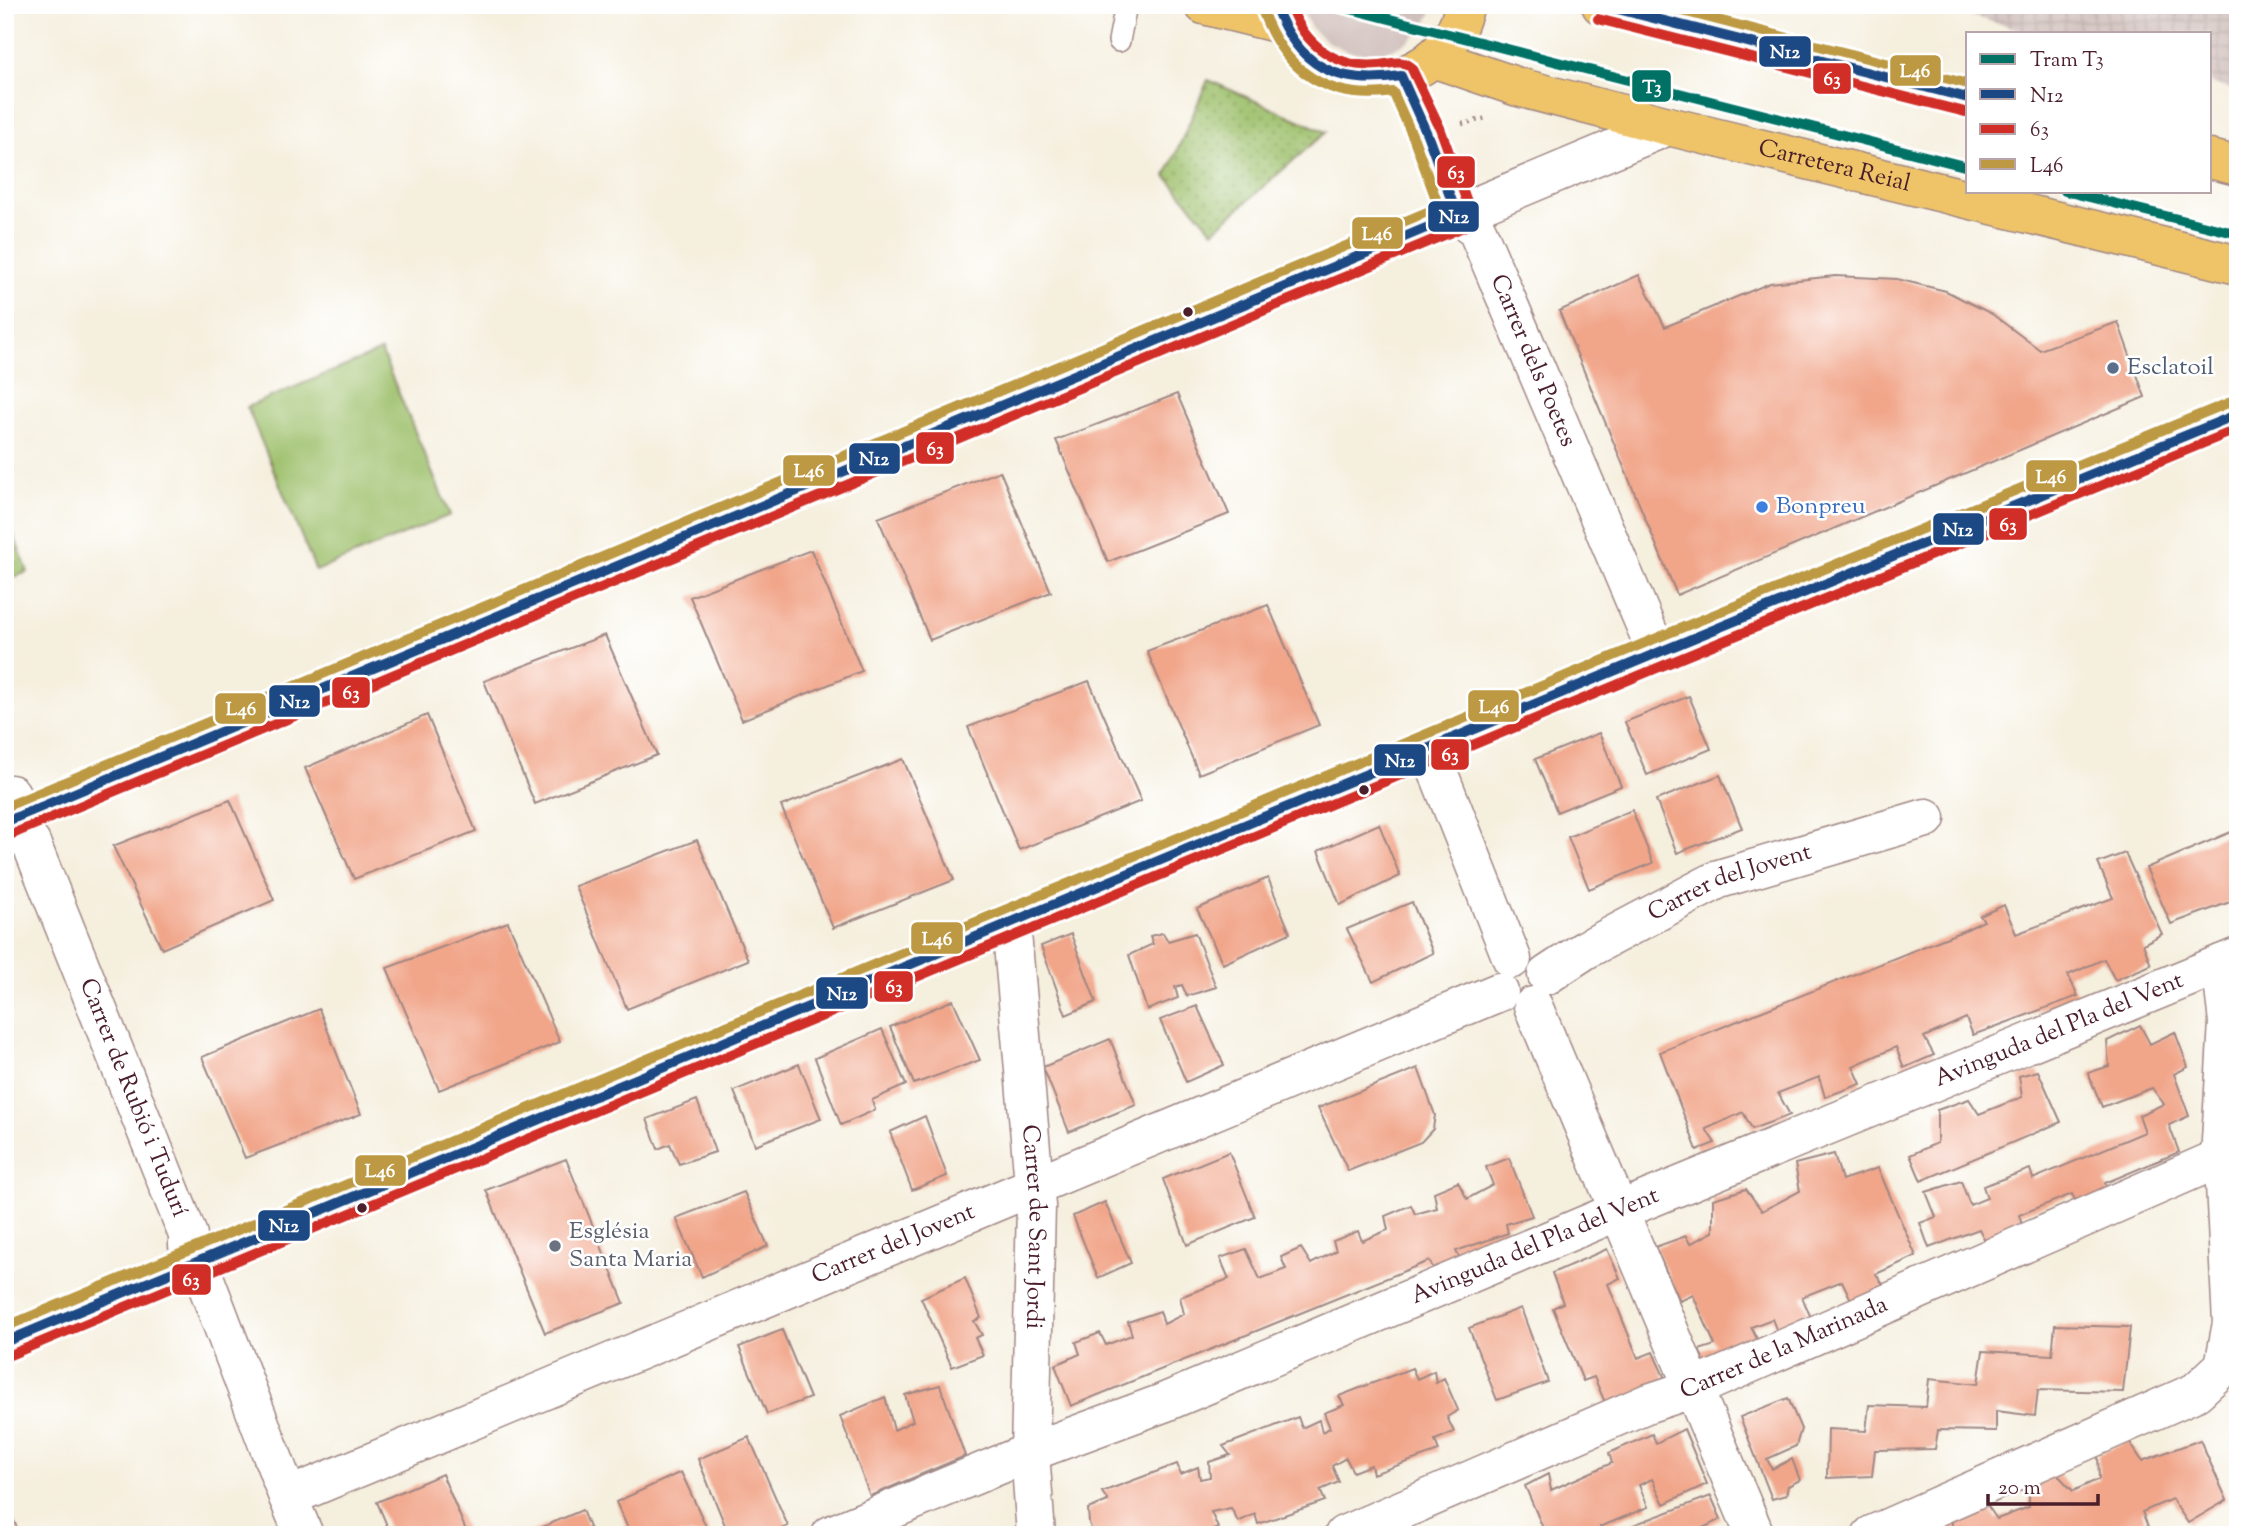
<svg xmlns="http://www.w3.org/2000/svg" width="2243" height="1540" font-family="'Sorts Mill Goudy',serif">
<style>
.industrial{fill:url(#industrial-grid)}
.railway{fill:#d0c0bc}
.grass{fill:#9dc06a;stroke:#74704a;stroke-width:2}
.park{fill:url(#park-dots);stroke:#74704a;stroke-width:2}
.building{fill:#f1a589}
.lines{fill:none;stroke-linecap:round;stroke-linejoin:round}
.lane-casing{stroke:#a08784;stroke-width:24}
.street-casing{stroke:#a08784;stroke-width:41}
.primary-casing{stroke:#a08784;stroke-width:41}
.path{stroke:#a08784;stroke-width:4.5;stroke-dasharray:2 5;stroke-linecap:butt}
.lane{stroke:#fff;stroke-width:21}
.street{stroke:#fff;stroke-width:38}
.primary{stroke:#efc469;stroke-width:38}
.bus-1-casing{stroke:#fff;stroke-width:16}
.bus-2-casing{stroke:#fff;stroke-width:16}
.bus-3-casing{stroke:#fff;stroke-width:16}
.bus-1{stroke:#1c4883;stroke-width:10}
.bus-2{stroke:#d02e26;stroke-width:10}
.bus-3{stroke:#bc9942;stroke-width:10}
.tram-1-casing{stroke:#fff;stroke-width:16}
.tram-1{stroke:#007165;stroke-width:10}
.bus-dot{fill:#4a1f2b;stroke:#fff;stroke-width:2.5}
.service-dot{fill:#5c6f8a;stroke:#fff;stroke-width:2.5}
.shop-dot{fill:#3f7fe0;stroke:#fff;stroke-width:2.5}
.worship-dot{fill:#6b7280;stroke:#fff;stroke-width:2.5}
.labels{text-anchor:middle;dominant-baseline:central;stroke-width:5;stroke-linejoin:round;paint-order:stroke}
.street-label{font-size:24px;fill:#4a1f2b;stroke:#fff}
.service-label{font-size:24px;fill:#4e5e75;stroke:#fff;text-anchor:start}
.shop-label{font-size:24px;fill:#366cbe;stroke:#fff;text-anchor:start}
.worship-label{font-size:24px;fill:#5b616d;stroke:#fff;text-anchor:start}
.line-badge{stroke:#fff;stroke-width:2.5}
.badge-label{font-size:19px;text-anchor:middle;font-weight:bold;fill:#fff}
</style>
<defs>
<pattern id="industrial-grid" width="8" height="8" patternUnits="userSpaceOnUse" patternTransform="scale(1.75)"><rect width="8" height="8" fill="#d0c0bc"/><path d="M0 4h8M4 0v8" fill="none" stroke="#b4a5a2"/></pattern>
<pattern id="park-dots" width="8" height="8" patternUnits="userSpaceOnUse" patternTransform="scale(1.75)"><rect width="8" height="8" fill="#9dc06a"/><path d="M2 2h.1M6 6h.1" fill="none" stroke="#829b57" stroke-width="1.8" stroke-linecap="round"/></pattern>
</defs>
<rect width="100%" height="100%" fill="#fff"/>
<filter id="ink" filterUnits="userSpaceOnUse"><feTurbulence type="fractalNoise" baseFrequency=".0143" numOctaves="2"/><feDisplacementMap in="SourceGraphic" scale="14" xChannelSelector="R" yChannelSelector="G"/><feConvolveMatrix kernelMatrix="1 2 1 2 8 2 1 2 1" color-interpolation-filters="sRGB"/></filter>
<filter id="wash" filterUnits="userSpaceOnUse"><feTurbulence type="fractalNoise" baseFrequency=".00686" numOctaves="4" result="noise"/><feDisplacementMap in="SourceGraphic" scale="28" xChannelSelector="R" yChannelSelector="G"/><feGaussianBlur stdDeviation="1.57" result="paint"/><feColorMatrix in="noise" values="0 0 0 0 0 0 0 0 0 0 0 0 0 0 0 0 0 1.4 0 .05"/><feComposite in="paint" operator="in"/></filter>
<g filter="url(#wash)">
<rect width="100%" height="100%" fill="#f5efde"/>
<path class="industrial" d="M1932 5H2238V91L2210 83V33H2032Z"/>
<path class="railway" d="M1299 5H1436L1423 28 1407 42 1388 51 1368 54 1347 51 1328 42 1312 29Z"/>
<path class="grass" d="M381 351 450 515 316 571 247 407Z"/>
<path class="park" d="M1208 80 1326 132 1213 231 1166 176Z
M5 512 28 572 5 580Z"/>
<g id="blocks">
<path class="building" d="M1639 275 1665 327 1770 283 1835 276 1897 279 1946 291 1992 314 2040 350 2118 322 2145 397 1677 595 1559 311Z
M1177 394 1229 514 1108 562 1056 440Z
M1000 471 1051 592 930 640 878 518Z
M811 550 862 671 742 720 690 597Z
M1268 605 1319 725 1199 774 1147 651Z
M605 635 657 755 535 804 484 681Z
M1089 681 1141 801 1019 850 968 727Z
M1689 696 1711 749 1647 775 1625 722Z
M427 715 476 831 354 879 305 768Z
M1599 733 1621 786 1557 812 1535 759Z
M903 759 954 880 833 928 781 806Z
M1720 775 1742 828 1677 853 1656 800Z
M230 800 274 900 162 949 113 846Z
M1632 810 1653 863 1589 889 1568 837Z
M1379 824 1400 876 1340 905 1318 851Z
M2238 829V899L2171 924 2146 868Z
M697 840 748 960 627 1009 575 886Z
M2125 853 2162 934 2143 944 2151 965 2115 980 2104 959 2068 975 2078 996 1973 1035 1966 1018 1924 1037 1934 1055 1904 1068 1896 1047 1853 1066 1861 1084 1825 1097 1819 1077 1778 1093 1790 1115 1752 1129 1743 1112 1706 1129 1715 1143 1697 1150 1660 1052 1965 930 1984 921 1980 916 2004 905 2016 934 2113 898 2098 863Z
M1268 878 1290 933 1223 964 1197 909Z
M1412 902 1433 953 1373 982 1347 929Z
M508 922 560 1042 439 1090 387 968Z
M1163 933 1168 941 1195 933 1216 987 1187 996 1182 985 1175 987 1178 998 1147 1010 1129 955 1153 944 1150 936Z
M1071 934 1096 1002 1066 1015 1041 946Z
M953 1000 980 1060 914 1084 890 1027Z
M1197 1006 1224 1065 1186 1082 1160 1020Z
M319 1009 361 1114 245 1158 202 1057Z
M2140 1025 2150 1044 2175 1032 2188 1067 2174 1074 2189 1116 2169 1125 2179 1152 2105 1183 2110 1196 2080 1209 2072 1194 2019 1215 2024 1231 1988 1246 1979 1229 1929 1248 1920 1223 1936 1217 1926 1192 1961 1181 1970 1205 1987 1198 1983 1186 2030 1169 2033 1179 2145 1132 2139 1115 2164 1104 2152 1088 2102 1107 2088 1073 2109 1066 2107 1041Z
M882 1029 906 1085 872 1100 875 1110 841 1125 815 1058Z
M1110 1039 1136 1105 1069 1132 1043 1067Z
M799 1064 821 1119 755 1145 734 1091Z
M1418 1068 1435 1115 1433 1129 1421 1142 1348 1171 1318 1108Z
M2038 1071 2061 1122 1921 1181 1910 1155 1937 1143V1110L1969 1099 1979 1114 2022 1097 2019 1076Z
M697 1100 715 1152 679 1164 670 1144 658 1149 647 1119Z
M925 1116 947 1176 912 1190 890 1132Z
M1229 1152 1255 1217 1187 1245 1163 1179Z
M1834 1154 1842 1180 1878 1168 1916 1256 1876 1274 1886 1289 1853 1304 1842 1281 1802 1297 1812 1320 1778 1334 1772 1319 1751 1327 1759 1343 1706 1365 1699 1350 1715 1345 1693 1295 1680 1301 1655 1247 1686 1236 1690 1244 1713 1232V1199L1746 1189 1762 1211 1800 1191 1795 1164Z
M1509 1158 1532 1216 1506 1224 1508 1233 1456 1251 1460 1259 1434 1269 1429 1261 1071 1406 1055 1365 1080 1354 1076 1342 1100 1333 1106 1345 1132 1335 1128 1322 1160 1311 1164 1324 1184 1314 1180 1297 1229 1279 1220 1258 1246 1249 1260 1279 1286 1269 1281 1257 1301 1248 1311 1264 1336 1251 1333 1241 1358 1231 1362 1241 1388 1230 1385 1216 1411 1205 1415 1214 1437 1208 1434 1192 1458 1182 1467 1199 1493 1185 1486 1167Z
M566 1159 624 1303 545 1333 486 1190Z
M744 1192 768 1246 702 1277 676 1218Z
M1105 1202 1131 1263 1098 1278 1073 1216Z
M1607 1249 1620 1278 1608 1284 1638 1358 1653 1352 1666 1381 1607 1407 1594 1377 1583 1381 1553 1308 1563 1303 1552 1273Z
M965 1278 981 1318 974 1321 982 1335 975 1338 983 1355 952 1367 921 1298Z
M1521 1308 1548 1382 1497 1400 1469 1328Z
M2055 1325 2130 1327 2123 1392 2038 1390 2035 1416 1996 1411V1431L1938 1430 1935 1449 1875 1450 1872 1476 1827 1478 1828 1429 1866 1431 1869 1405 1926 1407 1929 1379 1978 1384 1983 1351 2052 1355Z
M782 1330 810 1398 767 1414 739 1347Z
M1412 1368 1417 1379 1434 1371 1436 1383 1444 1378 1458 1410 1447 1417 1454 1432 1435 1440 1439 1451 1373 1474 1371 1465 1353 1472 1346 1458 1332 1466 1339 1482 1320 1490 1325 1501 1258 1524 1255 1514 1238 1522 1231 1508 1211 1512 1218 1528 1202 1535H1094L1089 1523 1088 1509 1108 1501 1102 1492 1177 1464 1181 1474 1198 1467 1200 1479 1210 1477 1209 1462 1230 1455 1223 1446 1298 1417 1302 1428 1319 1420 1322 1432 1330 1428 1324 1413 1344 1405 1339 1396Z
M940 1385 965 1456 870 1496 840 1416 885 1397 894 1430 913 1421 905 1395Z
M1788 1398 1801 1429 1796 1446 1767 1459 1772 1469 1792 1459 1800 1480 1788 1486 1786 1495 1772 1499 1740 1417Z
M1684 1429 1707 1484 1664 1504 1652 1479 1639 1485 1648 1507 1600 1527 1605 1535H1546L1525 1486 1548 1474 1551 1490 1612 1463 1609 1453 1652 1434 1656 1443Z
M749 1437 788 1526 769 1535H748L746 1531 729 1535 698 1459Z
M2200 1440 2227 1500 2188 1523 2172 1499 2142 1512 2149 1529 2137 1535H1953L1951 1512 1982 1498 1997 1519 2029 1507V1484L2056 1473 2073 1491 2099 1479 2098 1455 2129 1441 2142 1461Z
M681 1472 710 1535H631L616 1502Z
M442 1474 468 1535H391L377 1502Z
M1711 1496 1721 1519 1701 1529 1704 1535H1637L1633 1525Z
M5 1500 20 1535H5Z
M582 1510 592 1535H524Z"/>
</g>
</g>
<g filter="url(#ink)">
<use href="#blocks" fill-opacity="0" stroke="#a08784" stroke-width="2"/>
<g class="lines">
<g class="lane-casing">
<path id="lane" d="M1119 41 1126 5"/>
</g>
<g class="street-casing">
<g id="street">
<path id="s1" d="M1401 76 1427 134 1457 215 1477 230 1657 653"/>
<path d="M1429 749 1512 959"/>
<path id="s2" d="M11 794 20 816 25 839 31 843 188 1235V1246L198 1261 288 1497 304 1535"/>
<path d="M5 822 1668 126"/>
<path id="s3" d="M1011 922 1036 1206 1030 1452 1036 1535"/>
<path id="s4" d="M1547 975 1585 950 1719 879 1926 818"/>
<path d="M1533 1006 1755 1535"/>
<path d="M5 1342 1657 653 2238 414"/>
<path id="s5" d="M288 1497 1499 992"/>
<path id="s6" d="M831 1535 1030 1452 1163 1403 1621 1210 2238 957"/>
<path id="s7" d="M1344 1535 1646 1404 1694 1388 2220 1158"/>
<path d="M1872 1535 2196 1392 2224 1366 2232 1323 2225 1184 2220 1158 2228 1022 2221 964"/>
</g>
</g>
<g class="primary-casing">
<g id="primary">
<path d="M1204 5 1281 24"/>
<path d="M1275 5C1302 104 1440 106 1465 5"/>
<path d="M1601 5 1968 98"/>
<path id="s8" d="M1433 58 1518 87 1668 126 2238 265"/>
<path d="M2210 159 2238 166"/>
</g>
</g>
<path class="path" d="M1462 124 1487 118"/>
<use href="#lane" class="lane"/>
<use href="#street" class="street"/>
<use href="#primary" class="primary"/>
<g class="bus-1-casing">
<path id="bus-1" d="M1602 5 1968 98
M5 822 1457 215 1427 134 1401 76C1337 86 1298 67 1275 5
M5 1342 1657 653 2238 414"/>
</g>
<g class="bus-2-casing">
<path id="bus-2" d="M1598 19 1965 112
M10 835 1466 226 1471 218 1470 210 1440 128 1411 67C1401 59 1391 64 1379 65 1336 69 1304 45 1290 5
M10 1355 1662 666 2238 429"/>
</g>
<g class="bus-3-casing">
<path id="bus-3" d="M1659 5 1968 84
M5 807 1439 207 1414 139 1393 92C1327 102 1284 70 1262 10
M5 1327 1652 640 2233 401"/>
</g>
<use href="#bus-1" class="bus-1"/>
<use href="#bus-2" class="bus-2"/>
<use href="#bus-3" class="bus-3"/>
<g class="tram-1-casing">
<path id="tram-1" d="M1335 5 1968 167
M2065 191 2238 234"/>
</g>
<use href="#tram-1" class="tram-1"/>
</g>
</g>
<g class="bus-dot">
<circle cx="1188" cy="312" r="6"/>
<circle cx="1364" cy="790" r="6"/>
<circle cx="362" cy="1208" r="6"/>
</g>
<circle class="service-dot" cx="2113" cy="368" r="7"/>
<circle class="shop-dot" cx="1762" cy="507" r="7"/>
<circle class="worship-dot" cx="555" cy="1246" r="7"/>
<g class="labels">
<g class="street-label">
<text stroke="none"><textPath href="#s8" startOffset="416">Carretera Reial</textPath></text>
<text stroke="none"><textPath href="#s1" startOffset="317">Carrer dels Poetes</textPath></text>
<text stroke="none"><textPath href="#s4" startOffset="206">Carrer del Jovent</textPath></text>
<text stroke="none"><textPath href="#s6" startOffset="1328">Avinguda del Pla del Vent</textPath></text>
<text stroke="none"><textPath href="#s2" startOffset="329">Carrer de Rubió i Tudurí</textPath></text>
<text stroke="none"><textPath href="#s3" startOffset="306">Carrer de Sant Jordi</textPath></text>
<text stroke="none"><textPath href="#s5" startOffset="656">Carrer del Jovent</textPath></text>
<text stroke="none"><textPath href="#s6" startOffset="761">Avinguda del Pla del Vent</textPath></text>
<text stroke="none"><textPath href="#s7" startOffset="478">Carrer de la Marinada</textPath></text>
</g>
<g class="service-label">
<text x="2127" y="368">Esclatoil</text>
</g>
<g class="shop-label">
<text x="1776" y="507">Bonpreu</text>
</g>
<g class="worship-label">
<text x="569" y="1232">Església<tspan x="569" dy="28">Santa Maria</tspan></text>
</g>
</g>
<g class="line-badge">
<rect x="1758" y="35" width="54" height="33" rx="7" fill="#1c4883"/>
<rect x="1889" y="54" width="53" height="33" rx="7" fill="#bc9942"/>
<rect x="1812" y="62" width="40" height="33" rx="7" fill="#d02e26"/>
<rect x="1631" y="69" width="41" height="34" rx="7" fill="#007165"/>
<rect x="1436" y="155" width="40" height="34" rx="7" fill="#d02e26"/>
<rect x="1427" y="200" width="53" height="33" rx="7" fill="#1c4883"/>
<rect x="1351" y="216" width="53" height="34" rx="7" fill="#bc9942"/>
<rect x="915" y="431" width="40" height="34" rx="7" fill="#d02e26"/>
<rect x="848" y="442" width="53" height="33" rx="7" fill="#1c4883"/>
<rect x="782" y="454" width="54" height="33" rx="7" fill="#bc9942"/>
<rect x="2025" y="459" width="53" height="34" rx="7" fill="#bc9942"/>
<rect x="1988" y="507" width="40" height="34" rx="7" fill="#d02e26"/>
<rect x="1932" y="512" width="53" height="34" rx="7" fill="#1c4883"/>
<rect x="331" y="676" width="40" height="33" rx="7" fill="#d02e26"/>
<rect x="268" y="684" width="53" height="34" rx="7" fill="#1c4883"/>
<rect x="1467" y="689" width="53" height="34" rx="7" fill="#bc9942"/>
<rect x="214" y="692" width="53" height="33" rx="7" fill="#bc9942"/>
<rect x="1430" y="738" width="40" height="33" rx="7" fill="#d02e26"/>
<rect x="1373" y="743" width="54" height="34" rx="7" fill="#1c4883"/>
<rect x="910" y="921" width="54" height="34" rx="7" fill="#bc9942"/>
<rect x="873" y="970" width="41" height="33" rx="7" fill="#d02e26"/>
<rect x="815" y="976" width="54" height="34" rx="7" fill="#1c4883"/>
<rect x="354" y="1154" width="53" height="33" rx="7" fill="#bc9942"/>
<rect x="257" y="1209" width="54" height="33" rx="7" fill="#1c4883"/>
<rect x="171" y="1263" width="41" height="33" rx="7" fill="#d02e26"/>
</g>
<g class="badge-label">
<text x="1785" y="58">N12</text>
<text x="1915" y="77">L46</text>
<text x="1832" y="85">63</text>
<text x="1652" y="93">T3</text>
<text x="1456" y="179">63</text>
<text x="1454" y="223">N12</text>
<text x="1377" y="240">L46</text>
<text x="935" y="455">63</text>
<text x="874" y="465">N12</text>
<text x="809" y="477">L46</text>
<text x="2051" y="483">L46</text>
<text x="2008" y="531">63</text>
<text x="1958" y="536">N12</text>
<text x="351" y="699">63</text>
<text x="295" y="708">N12</text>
<text x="1494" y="713">L46</text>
<text x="241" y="715">L46</text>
<text x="1450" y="761">63</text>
<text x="1400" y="767">N12</text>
<text x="937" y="945">L46</text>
<text x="894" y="993">63</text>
<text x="842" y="1000">N12</text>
<text x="380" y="1177">L46</text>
<text x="284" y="1232">N12</text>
<text x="191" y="1286">63</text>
</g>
<rect width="2243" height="1540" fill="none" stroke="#fff" stroke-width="28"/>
<rect x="1966" y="32" width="245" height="161" fill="#ffffff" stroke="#b7a5aa" stroke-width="2"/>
<rect x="1980" y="54" width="35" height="10" fill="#007165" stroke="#b7a5aa" stroke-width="2"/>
<text x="2030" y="66" font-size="21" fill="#4a1f2b">Tram T3</text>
<rect x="1980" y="89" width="35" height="10" fill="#1c4883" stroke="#b7a5aa" stroke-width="2"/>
<text x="2030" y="102" font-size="21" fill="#4a1f2b">N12</text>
<rect x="1980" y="124" width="35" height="10" fill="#d02e26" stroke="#b7a5aa" stroke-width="2"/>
<text x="2030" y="136" font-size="21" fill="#4a1f2b">63</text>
<rect x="1980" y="159" width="35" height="10" fill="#bc9942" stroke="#b7a5aa" stroke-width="2"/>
<text x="2030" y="172" font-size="21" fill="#4a1f2b">L46</text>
<path d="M1988 1494v10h110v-10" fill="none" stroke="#4a1f2b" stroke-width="3.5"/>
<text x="1998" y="1494" font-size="21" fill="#4a1f2b" stroke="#ffffff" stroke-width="5" paint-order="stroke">20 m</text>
</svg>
